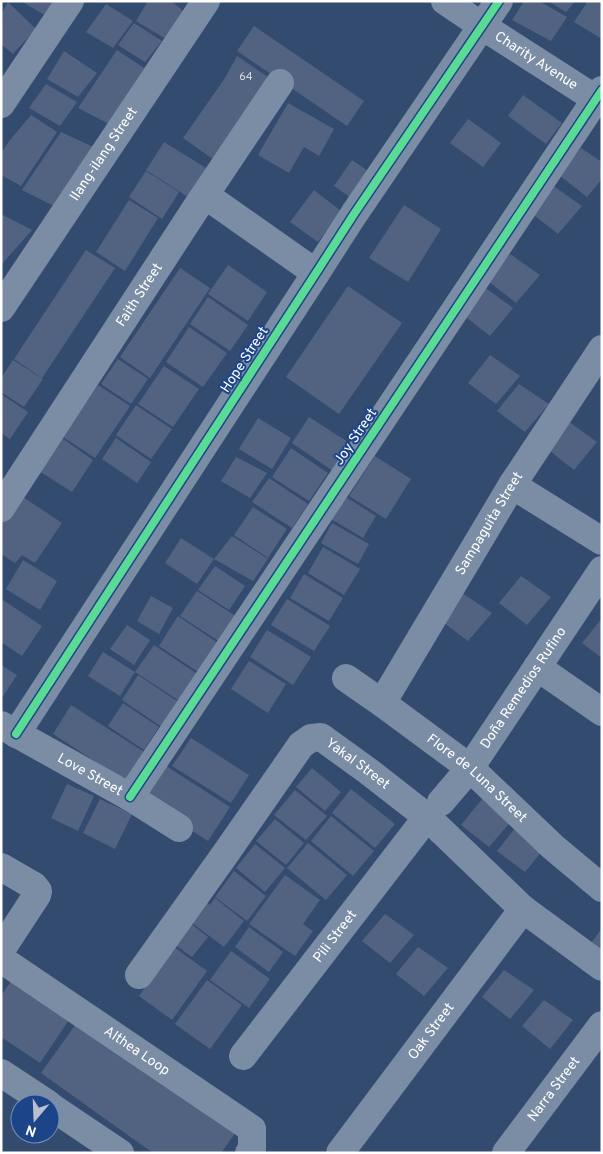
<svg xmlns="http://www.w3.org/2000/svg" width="603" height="1154" font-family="Overpass,sans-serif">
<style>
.building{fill:#516380}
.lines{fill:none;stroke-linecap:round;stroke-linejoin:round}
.minor{stroke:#7b8ca5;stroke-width:28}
.cycleway-casing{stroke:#1c4589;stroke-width:11}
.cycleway{stroke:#5adb95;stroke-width:8}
.labels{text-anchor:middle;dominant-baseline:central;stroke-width:4;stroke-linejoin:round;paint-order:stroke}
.number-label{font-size:11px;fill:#d4d8df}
.street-label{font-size:14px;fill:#fff;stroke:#1c4589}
</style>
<rect width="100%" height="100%" fill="#344b70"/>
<path class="building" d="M21 1H54L46 16Z
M148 1H171L186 13 166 39 136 21Z
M524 1H539L567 17 551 41 512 20Z
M548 1H575L566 12Z
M588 1H602V39L574 22Z
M8 2 36 29 13 54 1 44V15Z
M106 4 133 21 113 48 86 32Z
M134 23 162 41 145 62 118 45Z
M254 26 364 101 347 126 237 51Z
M117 50 144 68 109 124 78 108Z
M64 51 97 73 78 97 47 79Z
M237 56 268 77 213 159 183 138 225 78Z
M46 84 77 102 60 126 29 108Z
M523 95 562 123 546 144 508 116Z
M288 103 334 129 319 156 304 147 289 173 258 155Z
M31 115 57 132 21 186 1 175V153L10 140Z
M468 119 501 143 483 167 450 143Z
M61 132 93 147 54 206 22 190Z
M164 142 206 168 188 197 146 170Z
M581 148 602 162V179L587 197 559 175Z
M352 160 372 174 354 200 334 186Z
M146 171 179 192 162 219 129 197Z
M552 185 582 206 558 234 530 212Z
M314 190 341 211 318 242 290 222Z
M129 200 158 218 125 271 96 252Z
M404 205 441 229 408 282 369 258Z
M1 214 32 230 1 265Z
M86 250 115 268 42 378 14 359Z
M510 254 540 275 516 303 488 281Z
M228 265 267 292 248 321 208 294Z
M180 268 210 288 150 378 120 357Z
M348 286 402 323 339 414 286 377Z
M484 287 513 308 490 336 462 314Z
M208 297 248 325 230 351 190 324Z
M189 327 227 353 203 387 166 362Z
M490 355 520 376 496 404 468 383Z
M118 359 148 379 131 404 101 384Z
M13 360 43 379 24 407 1 392V378Z
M164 366 199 389 173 427 138 404Z
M519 384 549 404 525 432 497 411Z
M98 385 130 406 95 458 63 437Z
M1 394 28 412 10 439 1 433Z
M136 405 172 429 151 459 116 435Z
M309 417 351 444 333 471 292 443Z
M258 418 291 438 272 469 239 449Z
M568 421 597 442 574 470 546 448Z
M62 438 93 460 72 492 39 471Z
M116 438 151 462 137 483 102 459Z
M291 448 328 473 309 501 272 477Z
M375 456 411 479 386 519 349 496Z
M236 457 267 473 250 498 221 481Z
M269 478 308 504 292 528 252 502Z
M14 491 62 523 35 563 22 555 15 563 1 554V511Z
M344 496 376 516 363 538 331 519Z
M253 507 287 529 268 558 234 535Z
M332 523 369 544 358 564 321 543Z
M232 536 268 559 253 581 214 559Z
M181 538 214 559 197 584 165 563Z
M323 547 360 569 344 595 308 573Z
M23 560 57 581 40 610 6 589Z
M215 566 245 586 229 610 198 590Z
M304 574 343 598 329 621 290 598Z
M521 576 551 597 527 625 499 603Z
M197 591 237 617 220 642 180 616Z
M462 593 492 613 468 641 440 620Z
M151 596 173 608 159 634 137 621Z
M287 599 330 626 314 651 271 625Z
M3 600 42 626 22 656 1 642V602Z
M178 616 218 643 198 672 159 646Z
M602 618V658L582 643Z
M127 625 150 640 134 665 110 649Z
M267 630 311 657 293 685 250 657Z
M154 645 199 675 181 702 135 672Z
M103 652 135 672 120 696 88 676Z
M249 661 286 684 268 713 231 689Z
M1 665 17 675 1 699Z
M138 675 180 703 163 728 122 700Z
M123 703 159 727 144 750 108 726Z
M71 705 152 757 133 786 53 734Z
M191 738 249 775 231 803 172 766Z
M166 766 230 807 208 841 144 800Z
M312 768 341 792 325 811 296 787Z
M67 784 94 796 78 831 51 818Z
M351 789 395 824 375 848 332 813Z
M295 790 327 816 306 840 274 815Z
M483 798 513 819 489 847 461 825Z
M100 799 132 814 115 849 83 833Z
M331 816 374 851 353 876 311 841Z
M275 819 304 843 286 865 256 841Z
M519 823 548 844 525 872 497 851Z
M308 843 347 875 326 900 287 868Z
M255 844 285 868 265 892 236 868Z
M234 871 266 896 247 921 215 897Z
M285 875 320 900 303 924 313 931 295 956 249 924Z
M215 898 244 921 224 947 188 920 204 900 210 905Z
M385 914 414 935 390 963 362 941Z
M190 923 208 937 192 957 174 944Z
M249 927 283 952 269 972 235 947Z
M602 928V965L584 953Z
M174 947 207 971 172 1020 139 996Z
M418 947 448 968 424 996 396 974Z
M231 951 270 979 249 1008 210 980Z
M504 970 534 990 510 1019 482 997Z
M207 980 242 1005 210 1049 175 1024Z
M11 981 69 1020 40 1063 1 1037V996Z
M544 1000 573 1020 550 1049 522 1026Z
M78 1021 236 1132 221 1153H153L41 1073Z"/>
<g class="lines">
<g class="minor">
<path id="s1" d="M445 1 482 26 602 103"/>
<path d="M1 104 70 1"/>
<path d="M205 195 316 273"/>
<path id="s2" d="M1 308 206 1"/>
<path d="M512 485 602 541"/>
<path id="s3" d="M1 508 196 208 280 83"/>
<path d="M537 667 602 712"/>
<path id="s4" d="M346 678 382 703 470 768 553 847 602 888"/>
<path id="s5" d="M382 703 512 485 602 349"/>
<path id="s6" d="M1 725 130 797 179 828"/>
<path d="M16 734 316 273 354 214 499 1"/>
<path d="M130 797 602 90"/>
<path id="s7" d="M441 802 470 768 602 570"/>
<path d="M1 867 34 886 38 891 37 895 1 950"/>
<path id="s8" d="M1 959 252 1129V1149L249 1153"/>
<path id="s9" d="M139 975 226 853 301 745 311 738 321 737 368 771 427 817 523 909 602 967"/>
<path id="s10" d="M243 1056 427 817"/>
<path d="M1 1073 48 1104"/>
<path d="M50 1106 120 1153"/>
<path id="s11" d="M340 1153 523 909"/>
<path id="s12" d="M506 1153 602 1025"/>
</g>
<g class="cycleway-casing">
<path id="cycleway" d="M16 734 316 273 354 214 499 1
M130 797 602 90"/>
</g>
<use href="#cycleway" class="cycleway"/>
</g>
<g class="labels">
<g class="number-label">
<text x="246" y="77">64</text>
</g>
<g class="street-label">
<text stroke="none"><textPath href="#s1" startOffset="109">Charity Avenue</textPath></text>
<text stroke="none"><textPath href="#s2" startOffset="185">Ilang-ilang Street</textPath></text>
<text stroke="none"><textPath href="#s3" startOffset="254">Faith Street</textPath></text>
<text transform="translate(245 360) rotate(-57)">Hope Street</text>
<text transform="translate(356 437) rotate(-56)">Joy Street</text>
<text stroke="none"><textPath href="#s5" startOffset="209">Sampaguita Street</textPath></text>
<text stroke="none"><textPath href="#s7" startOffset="141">Doña Remedios Rufino</textPath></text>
<text stroke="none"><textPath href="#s9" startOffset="349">Yakal Street</textPath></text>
<text stroke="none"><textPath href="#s6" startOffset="102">Love Street</textPath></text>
<text stroke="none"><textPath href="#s4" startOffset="165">Flore de Luna Street</textPath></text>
<text stroke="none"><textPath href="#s10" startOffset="151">Pili Street</textPath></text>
<text stroke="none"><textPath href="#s11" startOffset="152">Oak Street</textPath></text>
<text stroke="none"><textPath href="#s8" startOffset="164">Althea Loop</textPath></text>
<text stroke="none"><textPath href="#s12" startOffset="80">Narra Street</textPath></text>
</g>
</g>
<rect width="603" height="1154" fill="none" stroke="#ffffff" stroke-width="5"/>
<g transform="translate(35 1119) rotate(199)"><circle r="24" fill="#1c4589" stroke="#778fb8"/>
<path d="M0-4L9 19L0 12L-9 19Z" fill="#b8c0cd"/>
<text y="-8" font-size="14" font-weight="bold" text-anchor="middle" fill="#ffffff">N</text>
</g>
</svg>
